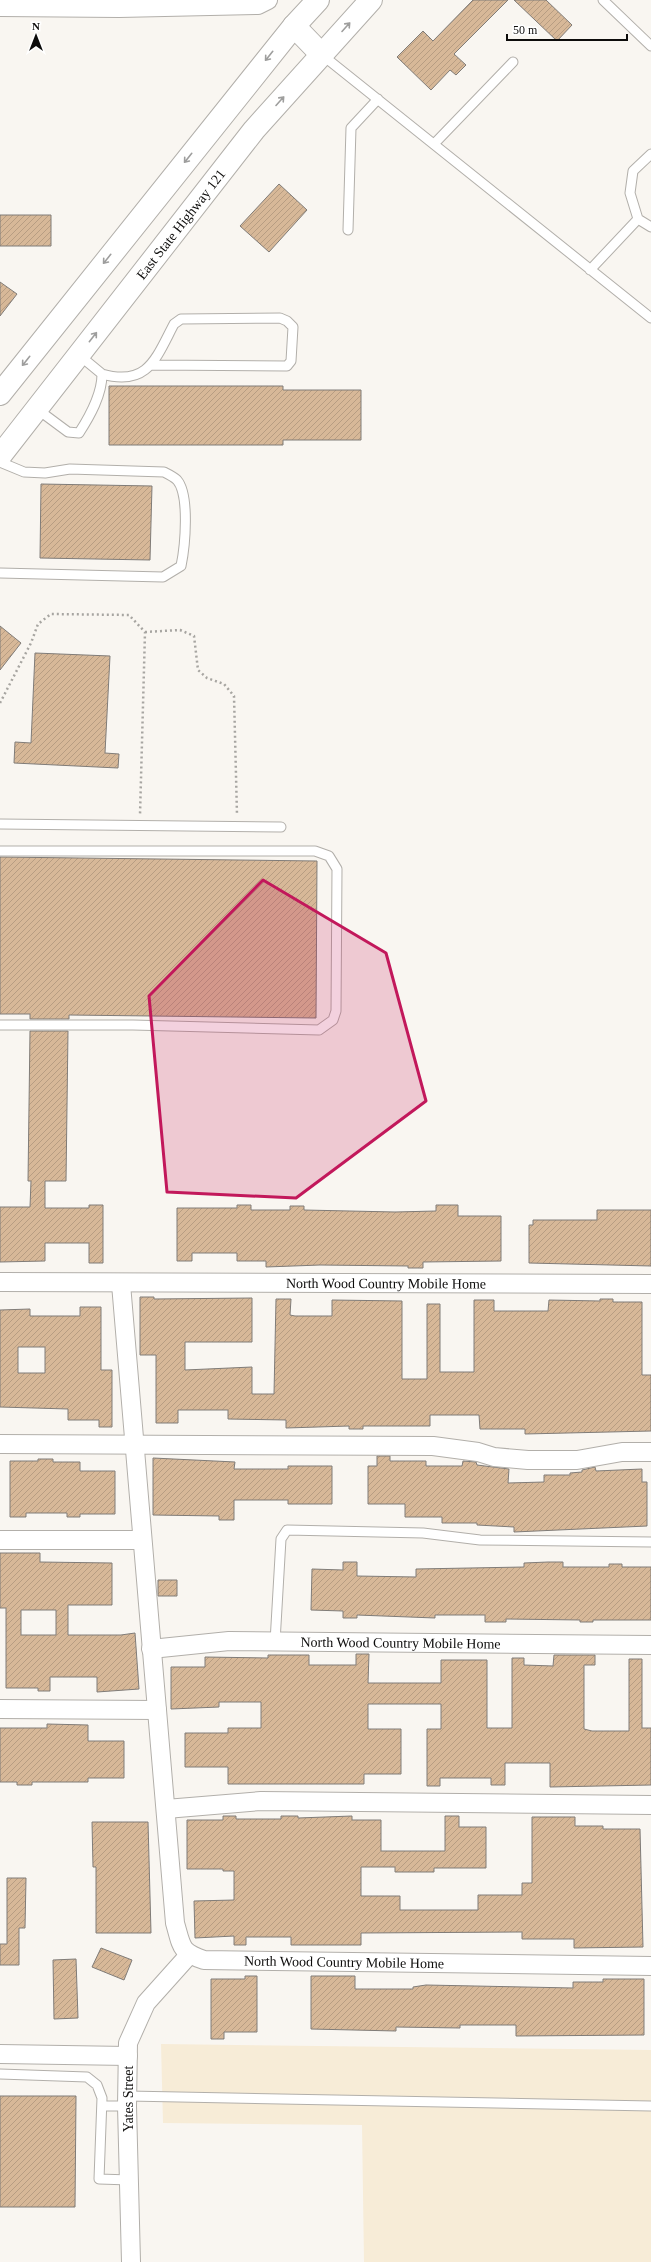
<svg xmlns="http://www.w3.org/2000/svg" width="651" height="2262" font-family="Georgia,serif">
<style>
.commercial{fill:#f7ecd7}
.building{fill:url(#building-hatch);stroke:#807c78;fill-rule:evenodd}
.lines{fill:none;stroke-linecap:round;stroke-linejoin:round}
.lane-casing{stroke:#b2afaa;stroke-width:11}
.street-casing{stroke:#b2afaa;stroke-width:20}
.primary-casing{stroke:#b2afaa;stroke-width:24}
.path{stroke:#a7a5a1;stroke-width:2.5;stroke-dasharray:2 3;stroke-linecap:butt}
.lane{stroke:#fff;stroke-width:9}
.street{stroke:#fff;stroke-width:18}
.primary{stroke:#fff;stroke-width:22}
.oneway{stroke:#9e9e9d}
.marked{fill:#c2185b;fill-opacity:0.2;stroke:#c2185b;stroke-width:3;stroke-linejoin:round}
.labels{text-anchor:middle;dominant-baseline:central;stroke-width:3;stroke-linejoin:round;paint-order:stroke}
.street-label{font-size:14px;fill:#0d0c0b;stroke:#fff}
</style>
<defs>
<pattern id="building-hatch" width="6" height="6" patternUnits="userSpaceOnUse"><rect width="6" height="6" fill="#d7b898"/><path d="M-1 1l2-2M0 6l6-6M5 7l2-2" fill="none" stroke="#b79d82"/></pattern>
</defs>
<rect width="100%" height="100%" fill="#f9f6f1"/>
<path class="commercial" d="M161 2044 651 2050V2262H364L362 2125 163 2123Z"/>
<path class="building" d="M473 0H508L454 54 466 65 456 75 450 70 431 90 397 57 423 31 433 41Z
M514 0H546L572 25 557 41Z
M279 184 307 210 269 252 240 226Z
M0 215H51V246H0Z
M0 282 17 294 0 316Z
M109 386H283V390H361V440H283V445H109Z
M41 484 152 486 150 560 40 558Z
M0 626 21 643 0 670Z
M35 653 110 656 105 753 119 754 118 768 14 763 15 742 31 743Z
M0 857 317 861 316 1018 69 1015V1019H30V1014H0Z
M30 1031H68L66 1181H45V1208H89V1205H103V1263H89V1243H45V1261L0 1262V1207H30L31 1181H28Z
M237 1205H251V1210H290V1206H304V1210L395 1212 436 1211V1205H458V1216H501V1261L423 1262V1268H408V1266L320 1265 266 1267V1261H237V1253H192V1261H177V1208H237Z
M597 1210H651V1266L529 1263V1225H533V1220H597Z
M140 1297H154V1299L252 1298V1342H185V1370L252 1367V1394H274L276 1299H291L290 1315 295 1316H332V1300L402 1301V1379H427V1304H440V1372H474V1300H494V1311H548L549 1300 600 1301V1299H613V1302H642V1375H651V1431L525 1434V1429H480L479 1415H430V1426H363V1429H349V1426L286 1428V1420L228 1419V1410H178V1423H156V1355H140Z
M80 1307H101V1370H112V1427H99V1420H68V1409L0 1407V1310L30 1309V1316H80ZM18 1347H45V1373H18Z
M377 1456H390V1461H426V1466H462L463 1461 476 1462 477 1465 509 1469 508 1483 544 1482V1475H570V1473L582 1472V1470L595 1467 596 1471 642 1469V1482H647V1526L514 1532V1527L477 1525V1523H442V1517H405V1504H368V1466H377Z
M153 1458 235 1462 234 1469H288V1466H332V1504H288V1500H234V1520H219V1516L153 1515Z
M38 1459H53V1462H80V1471H115V1514H80V1517H67V1513H26V1517H10V1461H38Z
M0 1553H40V1562L112 1563V1605H68V1635H121L135 1633 139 1689 97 1692V1677H50V1691H38V1688H6V1608H0ZM21 1610H56V1635H21Z
M343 1562H357V1576L416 1577V1569L524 1567V1563L548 1562H563V1567H609V1564H622V1567H651V1620H593V1622H580V1620L506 1619V1622H485V1615H435V1618L357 1615V1618H343V1611L311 1610 312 1569 343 1570Z
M158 1580H177V1596H158Z
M356 1654H369L368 1683H441V1660H487V1728H512V1658H524V1665L553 1666 554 1655H595V1665H584V1729L592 1731H629V1659H642V1728H651V1785L550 1787V1763H505V1785H491V1778H440V1786H427V1729H441V1704H368V1729H401V1774H364V1784H228V1767H185V1733H228V1728H261V1702H219V1707L171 1709V1667H205V1657L268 1658V1655H309V1665H356Z
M47 1724 88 1725V1741H124V1778H88V1782H32V1785H17V1782H0V1728H47Z
M223 1816H236V1819H281V1816H298V1818L352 1816V1820H381V1851H445V1816H459V1827H486V1868H434V1872H395V1867H361V1896H400V1910H478V1895H522V1883H532V1817H575V1826H603V1829H640L643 1947 574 1948V1939H522V1932L361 1933V1945H291V1937H246V1945H234V1936L195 1938 194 1901 234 1900V1871H223V1869H187V1820H223Z
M92 1822H148L151 1933H96V1867H93Z
M7 1878H26L25 1928H19V1965H0V1944H7Z
M101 1948 132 1960 124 1980 92 1967Z
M76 1959 78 2018 54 2019 53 1960Z
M245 1976H257V2032H224V2039H211V1979H245Z
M311 1976H355V1989H413V1987L426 1985 573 1988V1982H603V1979H644V2035L516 2036V2025H460V2028L396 2027V2031L311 2029Z
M0 2096H76L75 2207H0Z"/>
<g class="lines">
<g class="lane-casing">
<path id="lane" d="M603 0 651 46
M321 54 651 318
M434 144 513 62
M651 154 633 171 630 193 638 219 651 227
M348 230 351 128 378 99
M590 270 638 219
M102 374C148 387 156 358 174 324L181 319 280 318 287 321 293 327 291 361 287 366 151 365
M37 409 68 432 79 433C90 416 102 395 102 374L79 355
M0 462 24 472 45 473 70 469 164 472C168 474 174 477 177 480 190 495 185 547 181 566L163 577 0 573
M0 824 281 827
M0 851H315L329 856 337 869 336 1011 333 1020 319 1030 133 1025H0
M275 1642 281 1539 287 1530 423 1533 480 1540 651 1542
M0 2074 87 2077 97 2085 102 2098 99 2179 130 2180
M128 2096 651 2106
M102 2106H127"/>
</g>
<g class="street-casing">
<g id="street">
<path d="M0 7 119 8 258 5 268 0"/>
<path id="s1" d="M0 1282 651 1284"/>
<path id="s2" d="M121 1284 175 1923C182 1947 180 1952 204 1960L651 1966"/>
<path d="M0 1444 433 1446 478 1452 494 1457 528 1460H577L622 1452H651"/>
<path d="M0 1540H142"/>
<path id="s3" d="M151 1649 229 1641 651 1645"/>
<path d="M0 1709 157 1710"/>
<path d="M166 1809 261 1801 651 1805"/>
<path d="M0 2054 128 2056"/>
<path d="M131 2262 127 2106 128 2043 146 2003 189 1955"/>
</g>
</g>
<g class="primary-casing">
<g id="primary">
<path d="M294 26 321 54"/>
<path d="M0 394 294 26 318 0"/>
<path id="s4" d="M0 456 254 130 371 0"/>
</g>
</g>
<path class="path" d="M145 632 180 630 194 636 198 670 207 678 224 684 234 696 237 815
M0 703 31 643 38 624 51 614 129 615 145 632 140 815"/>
<use href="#lane" class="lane"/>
<use href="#street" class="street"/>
<use href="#primary" class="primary"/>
</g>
<defs><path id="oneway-shaft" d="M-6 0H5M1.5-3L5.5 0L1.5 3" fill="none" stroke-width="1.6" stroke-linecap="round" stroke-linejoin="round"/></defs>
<g class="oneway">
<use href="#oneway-shaft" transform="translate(346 27) rotate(-48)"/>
<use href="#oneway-shaft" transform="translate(269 56) rotate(129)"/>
<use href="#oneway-shaft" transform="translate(280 101) rotate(-48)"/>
<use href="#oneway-shaft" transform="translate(188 158) rotate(129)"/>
<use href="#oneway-shaft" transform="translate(107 259) rotate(129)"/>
<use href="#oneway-shaft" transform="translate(93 337) rotate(-52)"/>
<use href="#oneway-shaft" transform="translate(26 361) rotate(129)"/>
</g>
<path class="marked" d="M263 880 386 953 426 1101 296 1198 167 1192 149 996Z"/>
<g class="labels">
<g class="street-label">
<text stroke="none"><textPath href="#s4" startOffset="294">East State Highway 121</textPath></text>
<text stroke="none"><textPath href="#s1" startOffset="386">North Wood Country Mobile Home</textPath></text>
<text stroke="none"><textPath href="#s3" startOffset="250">North Wood Country Mobile Home</textPath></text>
<text stroke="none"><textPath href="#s2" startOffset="832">North Wood Country Mobile Home</textPath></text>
<text transform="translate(128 2099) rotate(-90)">Yates Street</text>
</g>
</g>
<g transform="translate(36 36)" stroke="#ffffff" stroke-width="3" paint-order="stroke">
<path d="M0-3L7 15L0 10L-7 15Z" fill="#0d0c0b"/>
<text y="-6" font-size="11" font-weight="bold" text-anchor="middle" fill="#0d0c0b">N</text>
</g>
<path d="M507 34v6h120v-6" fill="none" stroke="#0d0c0b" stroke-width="2"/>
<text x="513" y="34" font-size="12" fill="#0d0c0b" stroke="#ffffff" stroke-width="3" paint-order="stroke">50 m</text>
</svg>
